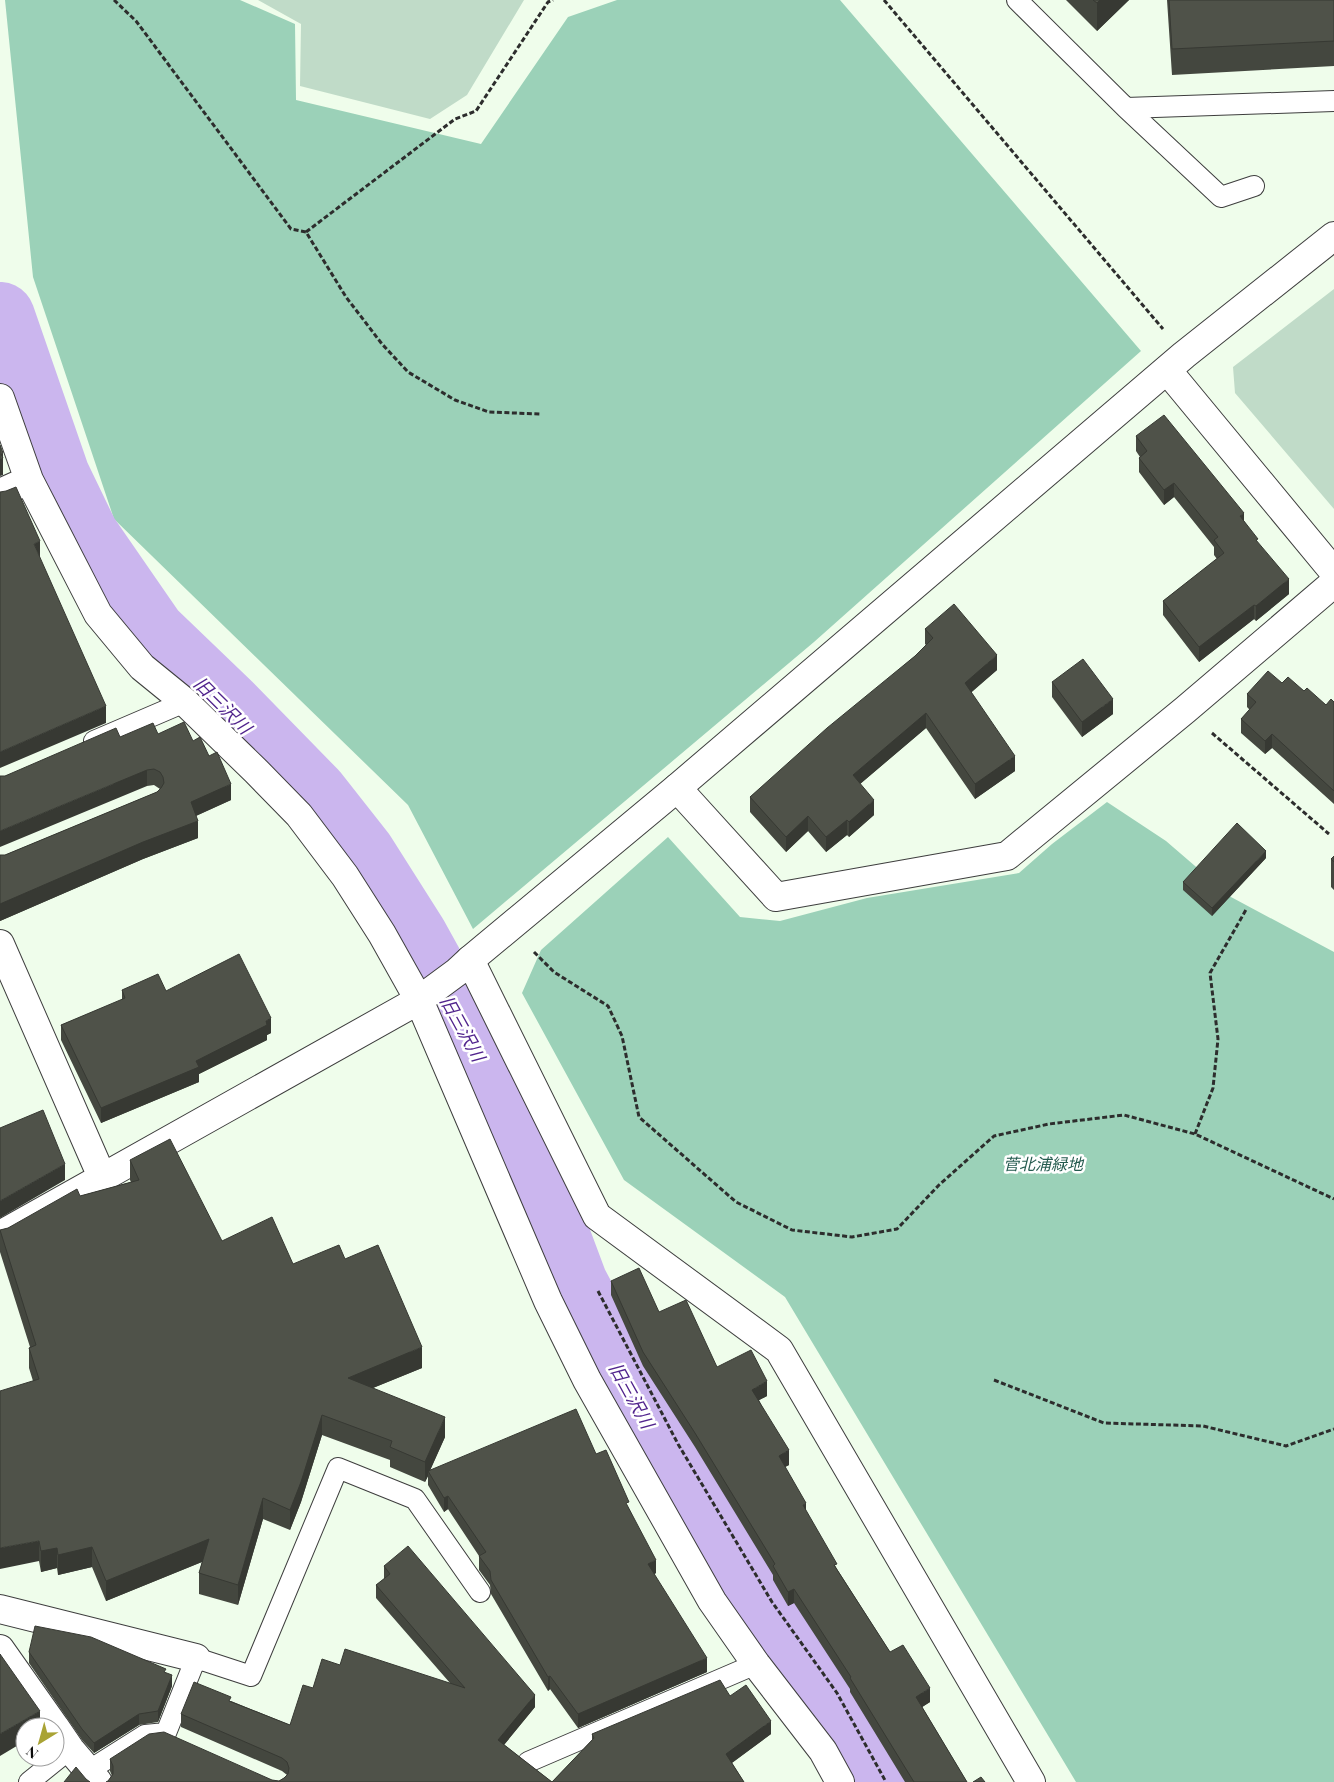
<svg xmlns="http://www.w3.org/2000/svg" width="1334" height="1782" font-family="'Playfair Display','Noto Sans JP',serif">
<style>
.forest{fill:#9bd1b8}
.cemetery{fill:#c0dbc8}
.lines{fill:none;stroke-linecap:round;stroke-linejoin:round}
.river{stroke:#cbb6ee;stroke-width:70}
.service-casing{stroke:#3e3e3e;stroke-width:22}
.minor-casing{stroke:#3e3e3e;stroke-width:30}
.tertiary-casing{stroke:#3e3e3e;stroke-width:30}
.path{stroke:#2d2d2d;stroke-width:3;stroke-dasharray:5 2.5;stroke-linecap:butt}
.service{stroke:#fff;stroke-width:20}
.minor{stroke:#fff;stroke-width:28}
.tertiary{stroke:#fff;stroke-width:28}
.wall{fill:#44473f}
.shaded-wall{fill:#373933}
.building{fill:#4f5249;stroke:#373933}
.labels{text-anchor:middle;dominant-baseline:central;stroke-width:5;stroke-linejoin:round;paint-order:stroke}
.park-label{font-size:16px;font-style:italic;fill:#245a4e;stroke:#fff}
.water-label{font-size:18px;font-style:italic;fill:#51248d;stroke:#fff}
</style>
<rect width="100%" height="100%" fill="#effdeb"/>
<path class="forest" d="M5 0H240L295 24 296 100 481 144 568 17 617 0H840L1141 351 814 642 473 929 408 805 114 519 33 277Z
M1107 802 1166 841 1231 897 1334 952V1782H1076L785 1297 624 1180 522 993 541 950 668 837 740 917 780 921 867 898 1019 873 1052 844Z"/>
<path class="cemetery" d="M258 0H524L467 95 430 119 300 86 301 24Z
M1334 289V509L1235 393 1233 367Z"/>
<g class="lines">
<path class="river" d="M0 317 55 476 84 536 151 633 227 706 313 794 361 855 413 937 506 1105 573 1284 639 1408 743 1589 839 1729 870 1782"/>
<g class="service-casing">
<path id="service" d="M1017 0 1126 108 1221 197 1254 186
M1126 108 1334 101
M94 741 185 702
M528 1762 756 1664
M88 1771 145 1735 166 1733 196 1658 251 1676 338 1468 415 1499 480 1592
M29 1782 70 1749"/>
</g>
<g class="minor-casing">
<path id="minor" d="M1167 370 1334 572
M0 398 29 480 98 614 142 667 185 702 256 771 299 815 345 876 382 934 419 1000 548 1301 587 1380 712 1601 756 1664 823 1751 840 1782
M0 493 29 480
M677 788 776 897 1007 856 1185 710 1334 583
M0 944 102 1177
M0 1235 419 1000 457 972 470 960 597 1216 779 1350 1031 1782
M0 1609 196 1658
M0 1649 55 1727
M55 1727 70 1749 98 1782"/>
</g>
<g class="tertiary-casing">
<path id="tertiary" d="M470 960 677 788 1184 355 1334 236"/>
</g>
<path class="path" d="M114 0 136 21 291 229 306 232 346 297 382 344 408 372 455 400 489 412 540 414
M884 0 1163 329
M306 232 455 119 476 111 548 2 553 0
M1212 733 1329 834
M534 952 554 972 608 1006 622 1036 639 1117 736 1202 792 1230 852 1237 897 1229 939 1185 994 1136 1049 1124 1124 1115 1195 1134 1334 1199
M1195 1134 1213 1088 1218 1039 1210 973 1247 908
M598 1291 678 1444 772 1602 837 1693 886 1782
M994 1380 1104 1423 1203 1426 1286 1446 1334 1429"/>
<use href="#service" class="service"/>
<use href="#minor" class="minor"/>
<use href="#tertiary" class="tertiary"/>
</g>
<path class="wall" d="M1066 0H1129L1097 31Z
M1167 0H1334V66L1172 75Z
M1136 436 1244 521 1289 594 1256 621 1254 619 1199 662 1163 615V601L1217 559 1214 555V547L1174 497 1164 505 1139 472V458L1140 457 1136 451Z
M925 629 997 670 971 692 1015 771 975 799 926 728 860 784 874 815 849 837 847 835 826 852 808 831 786 852 750 812V797L915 656 926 645 925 644Z
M1052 682 1113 714 1082 737 1052 697Z
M1282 683 1304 691 1326 705 1334 702V804L1272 748 1265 754 1241 733V719L1250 710 1247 707V694Z
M158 734 193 741 209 756 231 800 196 816 198 838 143 859 0 921V855H5L157 792 160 789 154 785 147 786 5 776 120 737Z
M1334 856V890L1331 887V859Z
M1266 858 1212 916 1183 890V882Z
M122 990 166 991 271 1033 267 1035V1040L199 1074V1082L101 1123 61 1040V1025L122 1000Z
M130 1160 222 1241 293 1264 345 1259 422 1368 373 1388 445 1437 430 1470 596 1454 629 1509 656 1573 654 1574 707 1672 578 1728 550 1689 548 1691 491 1594 490 1585 479 1570V1556L448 1509 444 1512 428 1485V1476L425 1482 390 1467V1460L322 1435 301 1502 290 1530 263 1519 238 1605 199 1594V1573L202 1562 106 1601 92 1567 58 1575 57 1568 41 1572 39 1561 33 1381 29 1368V1348L30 1347 0 1252V1230L8 1228 80 1196 131 1182 130 1180Z
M611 1281 659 1312 717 1367 767 1396 759 1400 789 1465 785 1467 806 1511 837 1569 890 1652 930 1702 922 1707 967 1782H905L850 1692V1689L794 1603 788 1606 773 1580V1575L695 1447 643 1366 611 1295Z
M384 1566 535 1707 504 1745 521 1758 552 1782 592 1740V1734L730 1696 771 1734 732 1763 744 1782 108 1781 112 1776 110 1771V1759L279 1781 284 1778 287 1775 282 1771 181 1727V1714L231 1701 290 1725 313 1688 340 1665 450 1683 376 1598V1585L384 1579Z
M29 1652 166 1673 172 1686 158 1722 139 1725 94 1753 82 1740 29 1663Z"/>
<path class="shaded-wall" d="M1100 0H1129L1097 31V3Z
M3 453V475L0 476V460L1 454Z
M1174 483V497L1164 505V490Z
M1244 513V527L1240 516Z
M40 541V558L34 544Z
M1289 579V594L1256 621V606Z
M1254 605V619L1199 662V647Z
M997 655V670L965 698V683Z
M1113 699V714L1082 737V722Z
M106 706V723L0 768V752Z
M926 713V728L853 790V775Z
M1272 734V748L1265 754V741Z
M1015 756V771L975 799V784Z
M147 770V786L0 847V831Z
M231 784V800L191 818V802Z
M874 800V815L849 837V822Z
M808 816V831L786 852V837Z
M847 820V835L826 852V837Z
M198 821V838L143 859 0 921V904L143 842Z
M1266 851V858L1212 916V908Z
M271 1018V1033L267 1035V1040L199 1074V1082L101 1123V1108L196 1061Z
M65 1164V1180L0 1218V1201Z
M422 1347V1368L348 1398V1378Z
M767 1381V1396L752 1404V1390Z
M322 1415V1435L301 1502 290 1530V1510Z
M445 1417V1437L429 1473 428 1471V1476L425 1482V1462Z
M789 1450V1465L779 1470V1456Z
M448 1496V1509L444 1512V1498Z
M263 1498V1519L238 1605V1585Z
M806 1503V1517L803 1505Z
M209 1539V1559L106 1601V1581Z
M39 1541V1561L0 1569V1548Z
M92 1547V1567L58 1575V1555Z
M57 1548V1568L41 1572V1551Z
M656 1560V1573L648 1578V1564Z
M794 1589V1603L788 1606V1592Z
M707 1658V1672L578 1728V1714Z
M172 1675V1686L158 1722V1711Z
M550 1676V1689L548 1691V1677Z
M930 1688V1702L916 1711V1697Z
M535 1695V1707L498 1752V1740Z
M40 1711V1727H25V1741L0 1756V1734Z
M139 1714V1725L94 1753V1743Z
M771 1721V1734L726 1767V1754Z"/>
<path class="building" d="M1093 0H1100L1097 3Z
M1169 0H1334V41L1172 49Z
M1164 415 1244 513 1240 516 1258 539 1256 540 1289 579 1256 606 1254 605 1199 647 1163 601 1224 553 1214 540 1218 537 1174 483 1164 490 1139 458 1147 451 1136 436Z
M0 445 3 453 1 454 3 458 0 460Z
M16 487 40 541 34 544 106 706 0 752V492L6 491Z
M954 604 997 655 965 683 1015 756 975 784 926 713 853 775 874 800 849 822 847 820 826 837 808 816 786 837 750 797 827 728 915 656 933 638 925 629Z
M1083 659 1113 699 1082 722 1052 682Z
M1268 671 1282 683 1288 677 1304 691 1307 688 1326 705 1331 699 1334 702V791L1272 734 1265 741 1241 719 1256 702 1247 694Z
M184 722 193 741 200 737 209 756 217 752 231 784 191 802 198 821 143 842 0 904V855H5L157 792 161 788 164 783 163 777 160 772 154 769 147 770 0 831V776H5L116 728 120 737 153 723 158 734Z
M1237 823 1266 851 1212 908 1183 882Z
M1334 856V862L1331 859Z
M239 954 271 1018 266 1021 267 1025 196 1061 199 1067 101 1108 61 1025 125 998 122 990 158 974 166 991Z
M43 1110 65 1164 0 1201V1128Z
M170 1139 222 1241 272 1217 293 1264 339 1245 345 1259 378 1245 422 1347 348 1378 445 1417 425 1462 390 1447 392 1441 322 1415 301 1482 290 1510 263 1498 238 1585 199 1573 209 1539 106 1581 92 1547 58 1555 57 1548 41 1551 39 1541 0 1548V1391L39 1379 29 1348 36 1345 0 1230 8 1228 77 1189 80 1196 139 1180 130 1160Z
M639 1268 659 1312 686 1300 717 1367 751 1350 767 1381 752 1390 789 1450 779 1456 806 1503 803 1505 837 1564 834 1565 890 1652 903 1645 930 1688 916 1697 967 1782H914L850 1678 851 1677 794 1589 788 1592 773 1566 775 1564 695 1433 643 1352 611 1281Z
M576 1409 596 1454 606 1450 629 1502 626 1503 656 1560 648 1564 707 1658 578 1714 550 1676 548 1677 491 1580 490 1571 479 1556 486 1552 448 1496 444 1498 428 1471Z
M408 1546 535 1695 498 1740 521 1758 552 1782 594 1738 592 1734 720 1680 730 1696 746 1685 771 1721 726 1754 744 1782H106L108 1781 113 1774V1766L110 1759 149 1734 164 1732 272 1780 279 1781 284 1778 288 1774 289 1768 287 1762 282 1758 181 1714 194 1682 231 1697 229 1701 290 1725 303 1685 313 1688 322 1659 340 1665 345 1649 465 1688 376 1585 390 1574 384 1566Z
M35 1626 91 1637 166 1669 164 1672 172 1675 158 1711 139 1714 94 1743 82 1729 29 1652Z
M0 1654 40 1711 0 1734Z
M76 1767 86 1779 90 1782H64Z
M981 1777 985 1782H973Z"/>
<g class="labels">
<g class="park-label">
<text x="1043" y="1163">菅北浦緑地</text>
</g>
<g class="water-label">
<text transform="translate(223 705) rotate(45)">旧三沢川</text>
<text transform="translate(463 1028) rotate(61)">旧三沢川</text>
<text transform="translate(632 1395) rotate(61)">旧三沢川</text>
</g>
</g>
<g transform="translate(40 1742) rotate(217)"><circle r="24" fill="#ffffff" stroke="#9d9d9d"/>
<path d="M0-4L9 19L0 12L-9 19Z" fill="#a9a335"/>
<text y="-8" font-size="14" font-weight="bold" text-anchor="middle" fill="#0b0b0b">N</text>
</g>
</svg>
